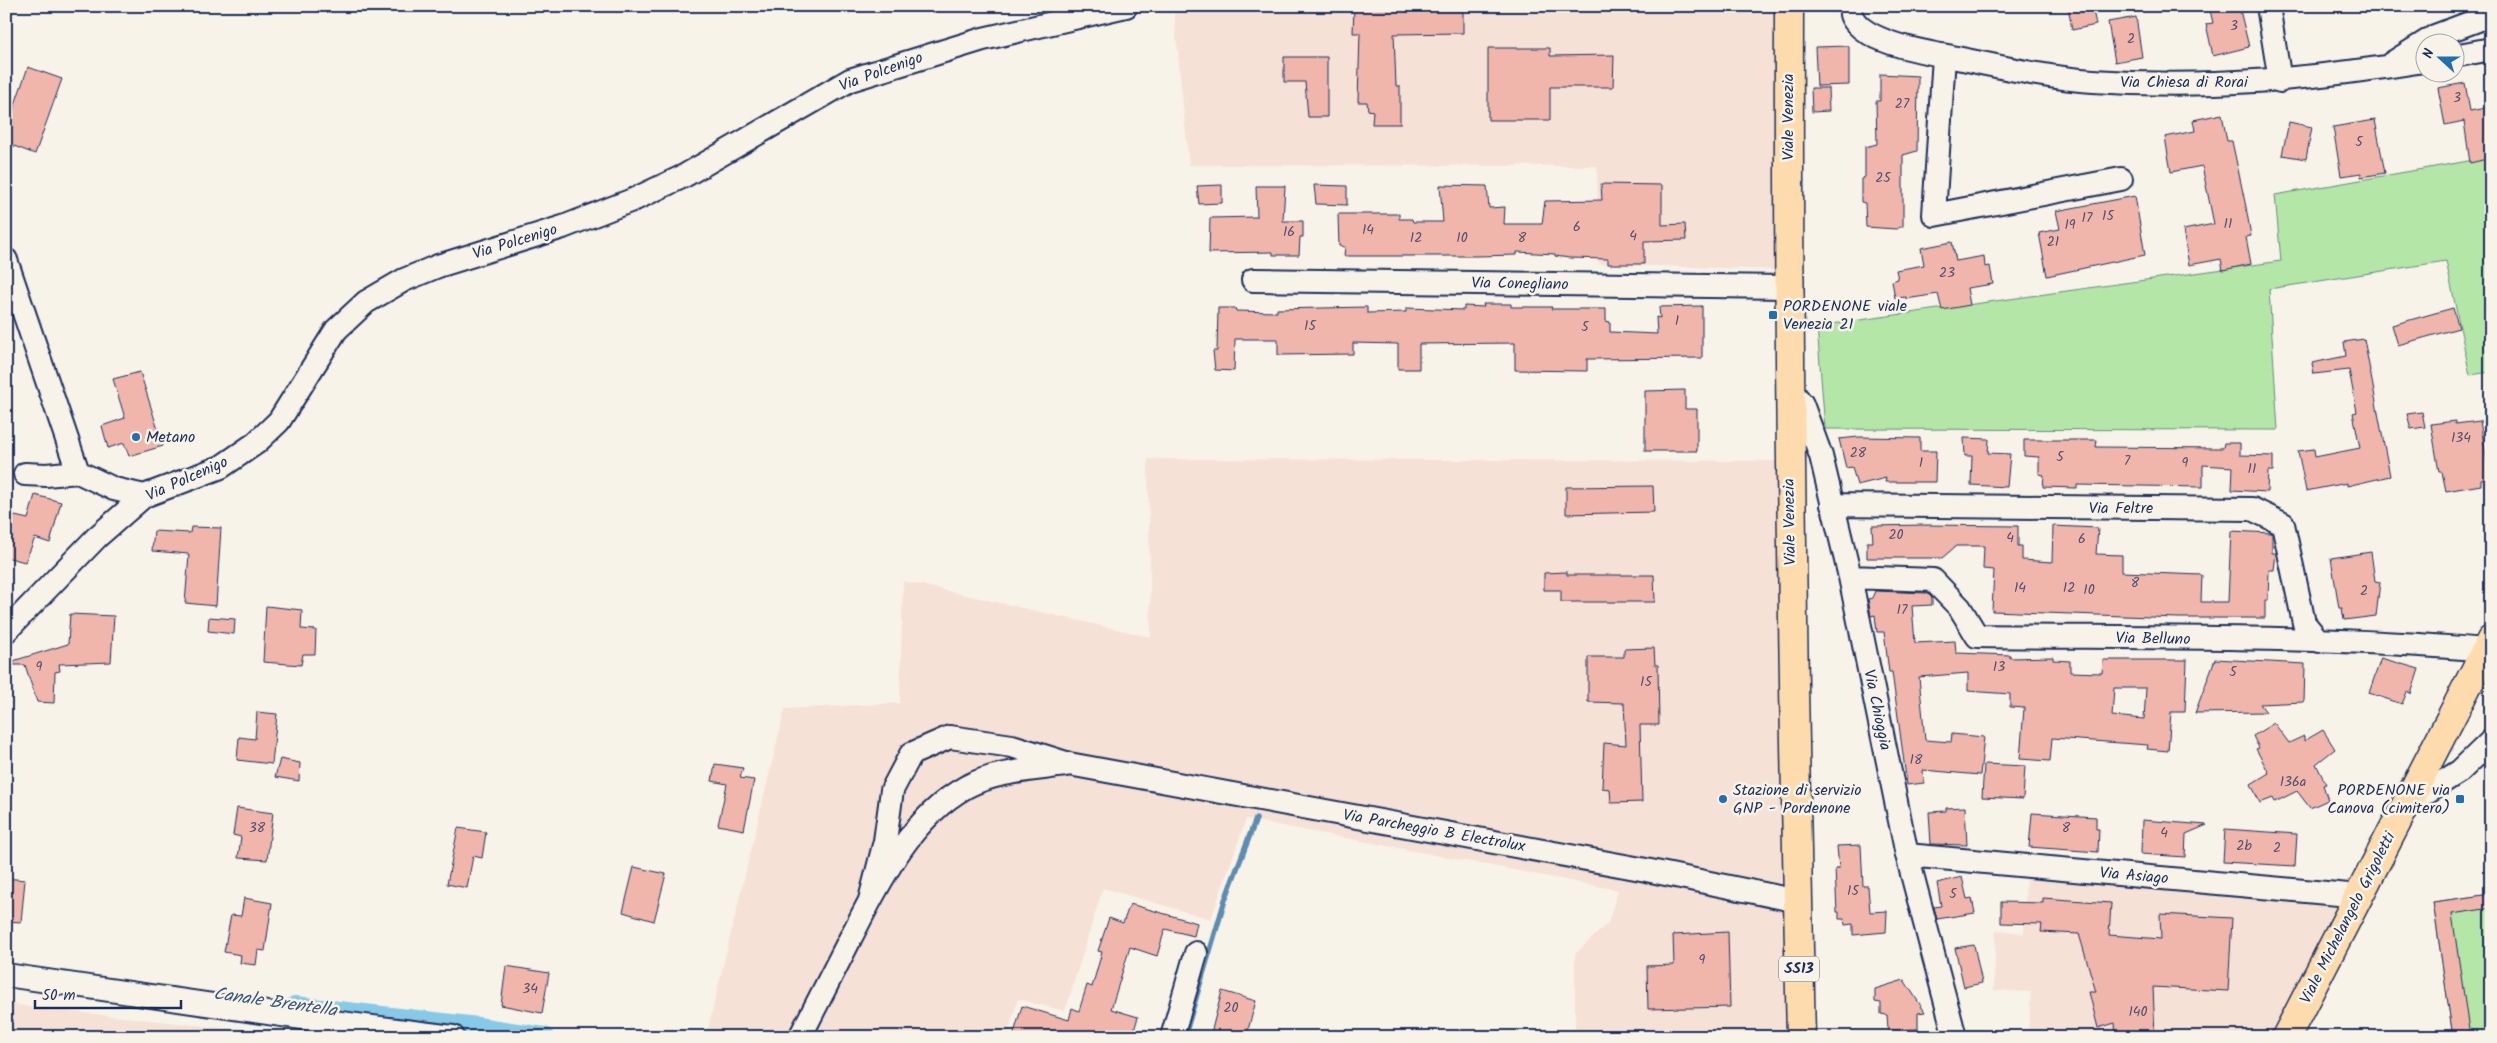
<svg xmlns="http://www.w3.org/2000/svg" width="2497" height="1043" font-family="Kalam,sans-serif">
<style>
.built{fill:#f5e1d6}
.green{fill:#b3e6a7;stroke:#678a82}
.lines{fill:none;stroke-linecap:round;stroke-linejoin:round}
.stream{stroke:#5c8cb1;stroke-width:5.5}
.canal{stroke:#87cae8;stroke-width:20}
.building{fill:#f0b6ab;stroke:#1b2f5e;fill-rule:evenodd}
.minor-casing{stroke:#1b2f5e;stroke-width:26}
.major-casing{stroke:#1b2f5e;stroke-width:31}
.minor{stroke:#f7f3e8;stroke-width:22}
.major{stroke:#fedbac;stroke-width:28}
.poi-dot{fill:#1f6fb2;stroke:#f7f3e8;stroke-width:2}
.labels{text-anchor:middle;dominant-baseline:central;stroke-width:5;stroke-linejoin:round;paint-order:stroke}
.number-label{font-size:14px;fill:#505171}
.shield{fill:#f7f3e8;stroke:#5d6a87;stroke-width:1}
.shield-label{font-size:15px;font-weight:bold;fill:#1b2f5e}
.street-label{font-size:16px;fill:#1b2f5e;stroke:#f7f3e8}
.poi-label{font-size:16px;fill:#1b2f5e;stroke:#f7f3e8;text-anchor:start}
.water-label{font-size:18px;font-style:italic;fill:#365680;stroke:#f7f3e8}
</style>
<rect width="100%" height="100%" fill="#f7f3e8"/>
<filter id="ink" filterUnits="userSpaceOnUse"><feTurbulence type="fractalNoise" baseFrequency=".02" numOctaves="2"/><feDisplacementMap in="SourceGraphic" scale="10" xChannelSelector="R" yChannelSelector="G"/><feConvolveMatrix kernelMatrix="1 2 1 2 8 2 1 2 1" color-interpolation-filters="sRGB"/></filter>
<g filter="url(#ink)">
<path class="built" d="M1284 6H1771L1779 15 1780 270 1599 264 1597 166 1189 165 1174 13Z
M1148 459 1784 461 1796 1035 1575 1037V954L1608 923 1618 890 1246 819 1211 919 1103 888 1065 1011 1018 999 1007 1037H706L785 709 900 703 903 581 1151 637Z
M2026 878 2346 905 2278 1037H2028L2031 992 1994 990 1996 930 2024 933Z
M6 1002 29 1007 307 1037H6Z"/>
<path class="green" d="M2491 157V372L2470 375 2446 261 2269 289 2278 430 1825 429 1817 326 2281 261 2275 195Z
M2491 894V1037H2453L2433 902Z"/>
<g class="lines">
<path class="stream" d="M1187 1028 1225 900 1256 819"/>
<path class="canal" d="M295 1006 478 1027 544 1037"/>
</g>
<path class="building" d="M2068 6H2092L2096 25 2072 30Z
M2209 6H2239L2249 47 2213 56 2206 24 2213 23Z
M1354 7 1463 11V33L1394 34 1396 86H1400V124H1372L1373 111 1368 110 1367 102H1358L1360 33H1353Z
M2136 17 2142 57 2115 62 2108 22Z
M1849 46V85L1817 86 1815 47Z
M1488 48H1550V56L1614 55 1613 87H1550V120H1488Z
M1284 57H1327V117H1308L1305 82H1284Z
M28 67 62 79 35 154 6 143V108L13 110Z
M1880 74 1918 76 1917 151 1903 155V226L1896 229 1866 227 1865 203 1861 202V179L1865 177V147L1877 144 1876 101H1880Z
M2465 83 2470 111 2491 107V158L2470 163 2464 121 2445 125 2438 88Z
M1811 88H1828L1829 111 1812 112Z
M2222 114 2227 141H2232L2246 207 2251 236 2246 237 2251 264 2223 270 2221 259 2189 265 2183 230 2214 224 2202 166 2171 172 2165 137 2195 131 2193 120Z
M2375 120 2385 173 2361 177V173L2341 176 2333 127Z
M2289 122 2312 127 2306 159 2282 155Z
M1601 184 1662 185V225L1685 224 1686 240 1644 241V264H1608V259L1570 258 1555 256V254L1517 252V255L1477 256H1344L1345 247 1339 246 1338 214H1399V219H1412L1413 222H1443L1440 185 1487 186 1489 208 1505 207 1504 224H1542L1545 201 1602 200Z
M1222 185V203L1199 204 1197 186Z
M1314 185 1347 186V205L1316 204Z
M1256 186H1285L1283 221H1303V237H1300L1299 255H1273V252L1209 253 1210 218 1257 217Z
M2135 196 2145 255 2047 276 2039 233 2060 229 2056 211Z
M1952 242 1956 261 1984 256 1985 267 1990 266 1993 284 1967 288 1970 305 1942 310 1938 294 1906 299V297L1895 298 1892 281 1898 279 1896 270 1924 265 1921 248Z
M1483 304H1511V307H1552L1551 309H1606V321L1610 322V332L1657 334 1656 317 1660 318 1659 307 1702 306V358L1587 359V371L1515 370V343L1419 344V369H1398V344L1353 343V354L1278 355V339H1235L1234 371 1215 370 1213 351H1217L1218 308H1235L1236 311 1277 312V309L1367 307V313L1406 312V308L1464 310V306L1484 307Z
M2453 308 2459 328 2398 345 2392 325Z
M2364 339 2390 476 2347 486V483L2306 491 2298 451 2314 449 2315 457 2360 448 2353 413 2357 412 2349 370 2314 374 2312 363 2346 356 2344 342Z
M140 372 163 446 129 456 124 443 108 448 102 426 125 418 113 379Z
M1685 390V409H1697V451H1645V391Z
M2422 412 2425 427 2411 429 2407 414Z
M2455 421V424L2480 421 2490 479 2481 480V485L2446 491 2442 472H2439L2431 424Z
M1859 437 1920 438V451H1936L1935 482H1885L1886 478 1857 485 1852 467 1846 468 1839 439Z
M1964 438 1989 439 1988 453 2010 454 2007 487 1971 485 1972 456H1965Z
M2024 440H2097L2096 447 2223 448 2224 443H2240V455L2273 456V471H2268L2267 492 2232 490 2233 467 2203 465V487L2077 485V488L2043 487 2044 475 2039 474V457L2024 456Z
M1653 486 1654 512 1566 514V487Z
M35 495 61 502 50 543 35 538 25 562 6 557V514L28 519Z
M1924 525 2018 526V546H2022V560L2052 562 2053 526 2098 528 2096 554 2122 555V572L2202 575 2201 602H2228L2231 531 2272 533V553H2276L2274 570H2269L2268 600H2265V618H2177L1992 611 1994 570 1983 569 1984 546H1956L1942 558H1867V542H1873L1872 526Z
M191 527 221 528 216 606 185 603 189 554 152 551 154 531 190 533Z
M2371 552 2375 581 2380 582 2376 616 2344 620 2342 608H2339L2331 558Z
M1567 572V575H1654L1655 602H1561V590H1544V573Z
M1875 591 1927 593 1932 598V605L1912 606 1915 643 1955 641 1956 653 2010 655V658L2053 657V660L2070 661V672L2102 673 2103 660H2187L2185 712H2171L2168 751 2147 749 2148 745 2052 738 2050 761 2020 759 2024 708 2010 707V694L1968 691V673L1919 677 1925 740 1951 742 1952 734 1984 737 1980 775 1923 770 1924 783 1907 785 1892 672H1889L1884 632H1877L1875 615 1871 616 1868 599 1872 598ZM2114 688H2146L2144 719 2112 716Z
M266 606 302 610 301 629 316 630 315 654H303L301 665 263 662Z
M70 614 114 616 111 662 59 664 60 671 55 672 54 703 37 702 25 665H14L13 661 68 644Z
M209 617 235 619 234 634 208 631Z
M1654 648 1655 665H1658L1659 725H1640L1642 802 1611 803 1610 789 1602 788 1604 743 1626 745 1624 703 1588 702V657H1624V649Z
M2381 658 2419 669 2411 694 2407 692 2402 704 2369 693Z
M2215 659 2305 664 2304 702 2260 704 2266 712 2195 713Z
M257 712 277 714 272 764 237 760 239 737 255 739Z
M2274 723 2289 743 2304 736V741L2323 730 2335 749 2316 764 2326 784 2323 785 2328 800 2310 808 2297 791 2275 802 2273 798 2260 803 2251 784 2269 773 2256 749 2259 748 2253 736Z
M280 759 300 763 299 781 275 777Z
M715 764 743 768 740 778 754 780 744 830 718 825 727 784 712 781Z
M1984 764 2025 766 2023 799 1982 797Z
M1965 807 1967 845 1931 844 1929 812 1946 811V808Z
M237 808 273 813 267 860 238 858 241 837 233 835Z
M2032 813 2096 817V829H2099L2098 852 2029 847Z
M2142 820 2207 825 2186 834 2185 857 2141 854Z
M458 828 486 832 482 858 473 856 467 888 447 884Z
M2225 829 2297 834 2295 866 2223 862Z
M1861 845 1863 886H1868L1870 912 1887 911 1886 932 1853 935V924L1845 925 1844 919H1839V912H1837L1835 869H1839L1837 846Z
M634 867 666 874 654 921 623 912Z
M1962 877 1967 899 1972 898 1975 913 1937 919 1934 907 1941 906 1937 883Z
M6 878 25 880 21 922 6 921Z
M2491 894V908L2452 914 2470 1037H2453L2433 902Z
M244 898 272 903 265 951 258 950 256 965 240 963 241 955 224 952 231 915 241 916Z
M2043 898 2111 903 2109 935 2161 939 2160 914 2232 918 2228 991 2153 987 2155 1037H2116L2115 1023 2098 1028 2089 992H2096L2079 934 2041 932 2042 924 2001 923V902L2043 903Z
M1130 904 1197 923 1194 936 1165 929 1157 956 1130 947 1111 1009 1138 1017 1132 1037H1013L1022 1006 1069 1020 1072 1008 1079 1011 1087 985 1092 987 1102 952 1098 951 1109 918 1123 923Z
M1728 932 1730 1007 1648 1009 1647 966 1674 965 1673 935Z
M1974 945 1982 983 1964 987 1955 948Z
M506 966 549 973 542 1013 501 1005Z
M1904 980 1925 1012 1918 1013V1029L1888 1030 1887 1015 1881 1014V1003L1875 1002V989Z
M1222 991 1256 1001 1246 1037H1210Z"/>
<g class="lines">
<g class="minor-casing">
<path id="minor" d="M1850 6C1851 9 1850 15 1852 17 1865 43 1926 52 1952 57 1998 66 2046 78 2093 81 2205 89 2314 79 2424 61
M2268 6 2280 81
M1944 56 1934 215 2121 179
M2454 56 2491 49
M2392 63 2435 36 2491 15
M6 260 78 472 114 489 144 496
M1253 280 1788 287
M1789 388 1802 404 1821 456 1850 577 1907 855 1955 1037
M25 474 46 475 78 472
M1832 505 2252 509 2283 524 2304 623 2319 641
M1850 577 1933 580 1960 608 1977 636C2146 638 2317 635 2485 650
M6 631 97 537 144 496 221 467 256 443 279 421 336 330 366 302 404 280 438 266 563 227 635 199 684 176 850 80 983 39 1126 6
M2406 805 2460 771 2491 741
M1907 855 2360 896
M870 900 885 841 892 790 911 754 950 737 1012 746 1069 764 1641 869 1798 901
M6 975 309 1019 453 1037
M800 1037C817 1004 834 971 850 939 879 883 909 819 966 787 996 771 1034 770 1066 765
M1172 1037 1196 953"/>
</g>
<g class="major-casing">
<path id="major" d="M1789 6C1788 350 1793 693 1801 1037
M2286 1037 2491 640"/>
</g>
<use href="#minor" class="minor"/>
<use href="#major" class="major"/>
</g>
</g>
<g class="poi-dot">
<rect x="1768" y="310" width="10" height="10" rx="2.5"/>
<circle cx="136" cy="437" r="5"/>
<circle cx="1723" cy="799" r="5"/>
<rect x="2455" y="794" width="10" height="10" rx="2.5"/>
</g>
<g class="labels">
<g class="number-label">
<text x="2234" y="26">3</text>
<text x="2131" y="39">2</text>
<text x="2457" y="98">3</text>
<text x="1902" y="104">27</text>
<text x="2359" y="142">5</text>
<text x="1883" y="178">25</text>
<text x="2108" y="216">15</text>
<text x="2087" y="218">17</text>
<text x="2228" y="224">11</text>
<text x="2070" y="225">19</text>
<text x="1577" y="227">6</text>
<text x="1368" y="230">14</text>
<text x="1289" y="232">16</text>
<text x="1633" y="236">4</text>
<text x="1416" y="238">12</text>
<text x="1462" y="238">10</text>
<text x="1522" y="238">8</text>
<text x="2053" y="242">21</text>
<text x="1947" y="273">23</text>
<text x="1677" y="321">1</text>
<text x="1310" y="326">15</text>
<text x="1585" y="327">5</text>
<text x="2461" y="438">134</text>
<text x="1858" y="453">28</text>
<text x="2060" y="457">5</text>
<text x="2127" y="461">7</text>
<text x="1921" y="463">1</text>
<text x="2185" y="463">9</text>
<text x="2252" y="469">11</text>
<text x="1896" y="535">20</text>
<text x="2010" y="538">4</text>
<text x="2082" y="539">6</text>
<text x="2135" y="583">8</text>
<text x="2020" y="588">14</text>
<text x="2069" y="588">12</text>
<text x="2089" y="590">10</text>
<text x="2364" y="591">2</text>
<text x="1902" y="610">17</text>
<text x="39" y="667">9</text>
<text x="1999" y="667">13</text>
<text x="2233" y="672">5</text>
<text x="1646" y="682">15</text>
<text x="1916" y="760">18</text>
<text x="2293" y="782">136a</text>
<text x="257" y="828">38</text>
<text x="2066" y="828">8</text>
<text x="2164" y="833">4</text>
<text x="2244" y="846">2b</text>
<text x="2277" y="848">2</text>
<text x="1853" y="891">15</text>
<text x="1953" y="894">5</text>
<text x="1702" y="960">9</text>
<text x="530" y="989">34</text>
<text x="1231" y="1008">20</text>
<text x="2138" y="1012">140</text>
</g>
<rect class="shield" x="1779" y="956.5" width="40" height="25" rx="4"/>
<g class="shield-label">
<text x="1799" y="969">SS13</text>
</g>
<g class="street-label">
<text transform="translate(881 72) rotate(-20)">Via Polcenigo</text>
<text x="2184" y="82">Via Chiesa di Rorai</text>
<text transform="translate(1788 117) rotate(-90)">Viale Venezia</text>
<text transform="translate(515 242) rotate(-17)">Via Polcenigo</text>
<text transform="translate(1520 284) rotate(1)">Via Conegliano</text>
<text transform="translate(187 479) rotate(-24)">Via Polcenigo</text>
<text x="2121" y="508">Via Feltre</text>
<text transform="translate(1790 522) rotate(-91)">Viale Venezia</text>
<text transform="translate(2153 639) rotate(1)">Via Belluno</text>
<text transform="translate(1877 710) rotate(78)">Via Chioggia</text>
<text transform="translate(1434 831) rotate(10)">Via Parcheggio B Electrolux</text>
<text transform="translate(2134 876) rotate(5)">Via Asiago</text>
<text transform="translate(2348 918) rotate(-63)">Viale Michelangelo Grigoletti</text>
</g>
<g class="poi-label">
<text x="1783" y="306">PORDENONE viale<tspan x="1783" dy="18">Venezia 21</tspan></text>
<text x="146" y="437">Metano</text>
<text x="1733" y="790">Stazione di servizio<tspan x="1733" dy="18">GNP - Pordenone</tspan></text>
<text x="2450" y="790" text-anchor="end">PORDENONE via<tspan x="2450" dy="18">Canova (cimitero)</tspan></text>
</g>
<g class="water-label">
<text transform="translate(275 1003) rotate(8)">Canale Brentella</text>
</g>
</g>
<rect width="2497" height="1043" fill="none" stroke="#f7f3e8" stroke-width="25"/>
<rect x="12" y="12" width="2472" height="1018" fill="none" stroke="#1b2f5e" stroke-width="2" filter="url(#ink)"/>
<g transform="translate(2440 58) rotate(291)"><circle r="24" fill="#f7f3e8" stroke="#9fa5b1"/>
<path d="M0-4L9 19L0 12L-9 19Z" fill="#1f6fb2"/>
<text y="-8" font-size="14" font-weight="bold" text-anchor="middle" fill="#1b2f5e">N</text>
</g>
<path d="M35 1000v8h146v-8" fill="none" stroke="#1b2f5e" stroke-width="2.5"/>
<text x="42" y="1000" font-size="15" fill="#1b2f5e" stroke="#f7f3e8" stroke-width="4" paint-order="stroke">50 m</text>
</svg>
